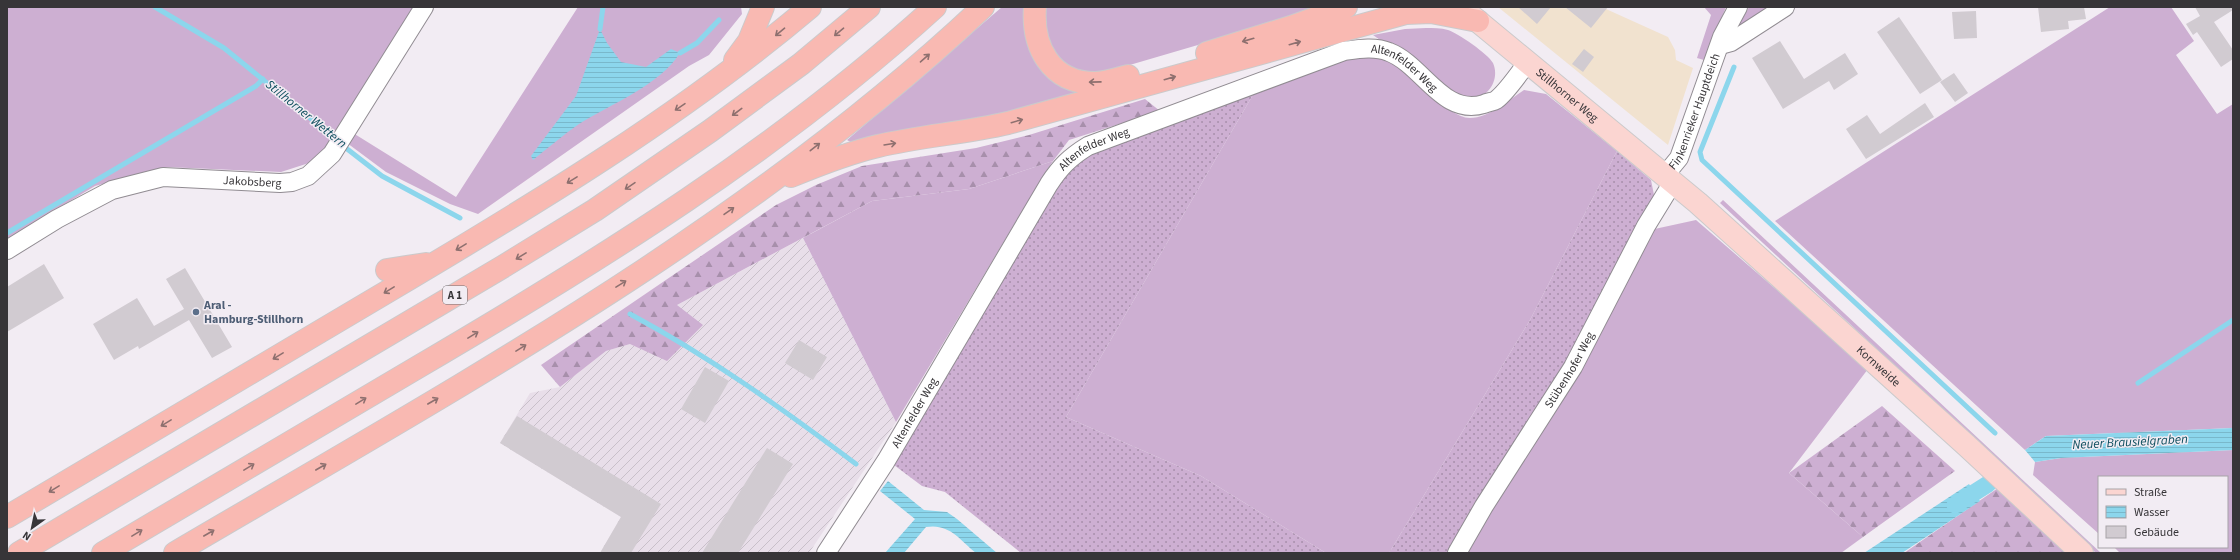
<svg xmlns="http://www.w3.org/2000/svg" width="2240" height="560" font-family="'Source Sans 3',sans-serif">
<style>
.commercial{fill:#f1e2cf}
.industrial{fill:url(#industrial-furrows)}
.grass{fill:#cdafd2}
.forest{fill:url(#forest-firs)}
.garden{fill:url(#garden-dots)}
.water{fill:url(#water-rules)}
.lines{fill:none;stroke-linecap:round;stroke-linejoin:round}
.stream{stroke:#8cd6ec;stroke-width:5}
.canal{stroke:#8cd6ec;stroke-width:17}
.building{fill:#d1cbd1}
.minor-casing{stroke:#918c92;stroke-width:20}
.major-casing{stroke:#cbcacb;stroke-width:24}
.highway-casing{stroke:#cbcacb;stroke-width:24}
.minor{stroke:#fff;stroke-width:18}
.major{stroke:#fbd5d1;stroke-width:22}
.highway{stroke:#f9b9b2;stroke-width:22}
.oneway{stroke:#8e706f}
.service-dot{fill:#5c6f8a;stroke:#f2ecf3;stroke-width:1.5}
.labels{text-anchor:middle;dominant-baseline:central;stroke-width:3;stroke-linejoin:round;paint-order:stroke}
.shield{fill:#f2ecf3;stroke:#6f6c70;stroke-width:1}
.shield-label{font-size:11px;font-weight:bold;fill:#373538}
.street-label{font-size:12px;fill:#373538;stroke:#f2ecf3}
.service-label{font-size:12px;font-weight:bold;fill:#4e5e75;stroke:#f2ecf3;text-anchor:start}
.water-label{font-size:13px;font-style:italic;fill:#0d4e5e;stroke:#f2ecf3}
</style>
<defs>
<pattern id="industrial-furrows" width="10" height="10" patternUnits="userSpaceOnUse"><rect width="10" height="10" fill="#e8dee9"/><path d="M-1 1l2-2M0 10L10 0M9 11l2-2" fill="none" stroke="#c8bfc9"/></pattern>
<pattern id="forest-firs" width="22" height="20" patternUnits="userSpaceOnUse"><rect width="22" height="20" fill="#cdafd2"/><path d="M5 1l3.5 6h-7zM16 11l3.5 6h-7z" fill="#a78fab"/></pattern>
<pattern id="garden-dots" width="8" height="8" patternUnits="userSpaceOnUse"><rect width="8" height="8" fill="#cdafd2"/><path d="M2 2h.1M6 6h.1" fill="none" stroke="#a78fab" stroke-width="1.8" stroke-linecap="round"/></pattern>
<pattern id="water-rules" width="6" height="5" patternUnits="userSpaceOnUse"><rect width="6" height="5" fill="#8cd6ec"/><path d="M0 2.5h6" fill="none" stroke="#79b8cb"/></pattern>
</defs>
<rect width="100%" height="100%" fill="#f2ecf3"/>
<path class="commercial" d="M1498 7 1606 9 1668 37 1675 50 1676 60 1693 68 1668 145Z"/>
<path class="industrial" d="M803 238 896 422 809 553H600L621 517 500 443 530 393 560 387 606 351 630 344 677 305Z"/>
<path class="grass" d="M7 7H416L329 145 312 162 281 172 167 167 95 186 7 239Z
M578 7H741L742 14 709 55 689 66 478 214 450 204 386 172 347 143 353 133 456 197Z
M1002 7H1025C1023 37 1032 73 1063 86 1071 89 1081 91 1090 94L968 126 856 145 847 140Z
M1043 7H1316L1304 14 1099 74 1072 68 1055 55 1043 35Z
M1704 7H1726L1704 60 1697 58 1711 15Z
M1749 7H1770L1737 28Z
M2110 7H2171L2194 41 2176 55 2217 114 2233 104V428L2046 436 2025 450 1775 221Z
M1426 28C1433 28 1441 28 1448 30 1458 33 1488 54 1493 63 1500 79 1489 98 1471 98 1466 98 1460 95 1456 94L1373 35 1405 29Z
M1357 57C1366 57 1376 57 1385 59 1412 67 1445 118 1470 118 1489 118 1509 100 1524 90L1546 94 1617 151 1530 320 1389 553H1326L1201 476 1066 417 1254 93 1345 59Z
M1053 161 1045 173 896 422 803 238 872 201 969 189Z
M1723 200 2101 553H2096L1720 203Z
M1696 220 1868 369 1789 473 1863 537 1841 553H1465L1650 230Z
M2233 450V553H2120L2114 547H2227V477H2099V534L2033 475 2035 462 2061 458Z"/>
<path class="forest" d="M1145 99 1160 111 1069 140 1053 161 969 189 872 201 677 305 703 325 667 361 630 344 606 351 560 387 541 365 776 205 816 185 862 166 976 148 1029 135Z
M1882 406 1955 471 1863 537 1789 473Z
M1998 488 2068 553H1904Z"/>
<path class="garden" d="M1254 93 1066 417 1201 476 1326 553H1021L945 492 922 486 894 465 1068 170 1091 154Z
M1617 151 1651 180 1654 195 1566 364 1449 553H1389L1530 320Z"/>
<path class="water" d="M600 29 607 43 621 62 646 67 671 49 680 53C660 85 611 104 579 124 563 135 548 148 533 160L531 156 576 96Z
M2233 428V450L2061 458 2035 462 2025 450 2046 436Z
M888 481 924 510 947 512 957 519 997 553H976C959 539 949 523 926 527L904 553H885L915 519 880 491Z
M1969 484 1980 501 1902 553H1864Z"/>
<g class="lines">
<path class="stream" d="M155 7 224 48 336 139
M600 29 603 7
M680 53 697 43 719 20
M1734 67 1700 152 1702 160 1995 433
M342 145 382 176 460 218
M7 233 256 86 263 79
M630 314C710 357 783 409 856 464
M2138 383 2233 320"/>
<path class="canal" d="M1955 505 1988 484"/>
</g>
<path class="building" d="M1518 7H1551L1537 24Z
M1565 7H1608L1591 28Z
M2038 7H2084L2086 19 2068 21 2069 29 2041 32Z
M2195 7H2233V10L2214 22 2233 50V59L2221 67 2197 32 2193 35 2186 24 2200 16Z
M1976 11 1977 38 1954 39 1952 12Z
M1899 17 1942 80 1920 94 1877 32Z
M1780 41 1804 79 1845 53 1858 74 1834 90 1829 81 1783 109 1752 58Z
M1584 49 1594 57 1583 72 1572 64Z
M1954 73 1968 93 1955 102 1940 82Z
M1925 103 1934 117 1866 159 1846 129 1867 115 1880 134Z
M44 264 64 298 7 332V287Z
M185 268 232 347 212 358 189 320 139 349 138 346 114 360 93 324 137 298 154 326 184 309 166 279Z
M799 340 827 357 813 380 785 363Z
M705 367 729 381 705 423 681 409Z
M517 416 661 504 631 553H600L621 517 500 443Z
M767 448 793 464 738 553H702Z"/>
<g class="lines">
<g class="minor-casing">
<g id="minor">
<path d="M1720 45 1731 42 1785 7"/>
<path id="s1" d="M1665 175 1679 158 1722 37 1738 7"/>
<path id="s2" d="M7 250 57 219 112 190 163 177 280 183 292 182 308 176 332 154 424 7"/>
<path id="s3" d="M826 553 886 461 1049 184C1060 167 1070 157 1088 146L1344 51C1358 49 1375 46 1389 52 1423 65 1443 117 1484 104 1488 102 1493 102 1496 100 1507 92 1519 73 1528 62"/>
<path id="s4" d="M1457 553 1484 506 1573 367 1646 226 1673 182"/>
</g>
</g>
<g class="major-casing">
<g id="major">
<path id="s5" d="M1463 9 1698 203 1966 445 2082 553"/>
</g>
</g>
<g class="highway-casing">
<path id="highway" d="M1035 7C1032 46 1050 83 1095 83 1106 83 1117 79 1128 76
M1207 53 1291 27 1346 7
M735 60 749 41 763 7
M791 176C820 164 848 153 878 146 921 136 965 133 1008 123L1406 13 1431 12 1478 21
M387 270 426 264
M7 517C135 441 262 366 390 290 535 204 681 116 810 7
M19 553 504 266 595 210 710 131 801 64 869 7
M103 553C208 491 313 429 418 367 599 261 779 149 935 7
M175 553C452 390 748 229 983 7"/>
</g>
<use href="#minor" class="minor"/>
<use href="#major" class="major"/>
<use href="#highway" class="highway"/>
</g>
<defs><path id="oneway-shaft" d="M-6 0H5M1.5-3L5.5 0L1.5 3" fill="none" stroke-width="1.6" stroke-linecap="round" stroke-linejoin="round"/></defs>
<g class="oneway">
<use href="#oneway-shaft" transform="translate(780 32) rotate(140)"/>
<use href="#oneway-shaft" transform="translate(839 32) rotate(140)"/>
<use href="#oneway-shaft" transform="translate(1248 40) rotate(164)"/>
<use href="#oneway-shaft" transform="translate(1295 43) rotate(-16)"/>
<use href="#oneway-shaft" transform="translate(925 58) rotate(-41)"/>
<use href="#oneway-shaft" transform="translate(1170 78) rotate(-16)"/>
<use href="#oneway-shaft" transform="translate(1095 82) rotate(179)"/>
<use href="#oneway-shaft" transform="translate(680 107) rotate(146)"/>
<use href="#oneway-shaft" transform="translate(737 112) rotate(143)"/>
<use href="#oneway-shaft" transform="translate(1017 121) rotate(-16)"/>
<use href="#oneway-shaft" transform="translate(890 144) rotate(-9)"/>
<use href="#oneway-shaft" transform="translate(815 147) rotate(-38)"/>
<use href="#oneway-shaft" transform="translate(572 180) rotate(148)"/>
<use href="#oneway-shaft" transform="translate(630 186) rotate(146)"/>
<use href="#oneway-shaft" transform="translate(729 211) rotate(-35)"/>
<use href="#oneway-shaft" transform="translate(461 247) rotate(149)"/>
<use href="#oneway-shaft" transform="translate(521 256) rotate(148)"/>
<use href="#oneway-shaft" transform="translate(621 284) rotate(-32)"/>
<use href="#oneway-shaft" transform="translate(389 290) rotate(149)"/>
<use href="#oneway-shaft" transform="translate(473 335) rotate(-31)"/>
<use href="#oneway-shaft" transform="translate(521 348) rotate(-32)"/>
<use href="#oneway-shaft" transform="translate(278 356) rotate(149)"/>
<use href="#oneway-shaft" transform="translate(361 401) rotate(-31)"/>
<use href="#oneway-shaft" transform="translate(433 401) rotate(-30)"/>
<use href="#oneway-shaft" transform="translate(166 423) rotate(149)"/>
<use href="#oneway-shaft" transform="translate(249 467) rotate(-31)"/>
<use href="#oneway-shaft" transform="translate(321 467) rotate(-30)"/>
<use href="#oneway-shaft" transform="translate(54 489) rotate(149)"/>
<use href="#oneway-shaft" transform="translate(137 533) rotate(-31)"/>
<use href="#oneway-shaft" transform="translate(209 533) rotate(-30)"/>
</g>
<circle class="service-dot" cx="196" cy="312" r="4"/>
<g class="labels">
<rect class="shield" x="443" y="286" width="24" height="18" rx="3"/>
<g class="shield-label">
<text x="455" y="295">A 1</text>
</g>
<g class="street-label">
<text stroke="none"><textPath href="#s3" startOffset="826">Altenfelder Weg</textPath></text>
<text stroke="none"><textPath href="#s5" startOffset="135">Stillhorner Weg</textPath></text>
<text stroke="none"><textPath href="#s1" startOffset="71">Finkenrieker Hauptdeich</textPath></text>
<text stroke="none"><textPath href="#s3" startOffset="490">Altenfelder Weg</textPath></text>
<text stroke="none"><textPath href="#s2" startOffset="263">Jakobsberg</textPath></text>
<text stroke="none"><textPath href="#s5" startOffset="548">Kornweide</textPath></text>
<text stroke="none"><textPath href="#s4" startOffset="215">Stübenhofer Weg</textPath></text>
<text stroke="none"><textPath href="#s3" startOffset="166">Altenfelder Weg</textPath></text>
</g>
<g class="service-label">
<text x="204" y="305">Aral -<tspan x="204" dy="14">Hamburg-Stillhorn</tspan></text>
</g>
<g class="water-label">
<text transform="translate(306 114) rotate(39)">Stillhorner Wettern</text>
<text transform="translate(2130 442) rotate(-3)">Neuer Brausielgraben</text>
</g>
</g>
<rect width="2240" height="560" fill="none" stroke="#373538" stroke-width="16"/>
<rect x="2098" y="476" width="130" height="72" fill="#f2ecf3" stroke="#a7a3a8"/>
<rect x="2106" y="489" width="20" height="6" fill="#fbd5d1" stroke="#a7a3a8"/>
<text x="2134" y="496" font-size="12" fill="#373538">Straße</text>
<rect x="2106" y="506" width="20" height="12" fill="url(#water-rules)" stroke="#a7a3a8"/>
<text x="2134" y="516" font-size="12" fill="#373538">Wasser</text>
<rect x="2106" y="526" width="20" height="12" fill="#d1cbd1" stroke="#a7a3a8"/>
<text x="2134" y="536" font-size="12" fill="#373538">Gebäude</text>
<g transform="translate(32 528) rotate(213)" stroke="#f2ecf3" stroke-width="3" paint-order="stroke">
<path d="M0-3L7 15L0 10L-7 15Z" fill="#373538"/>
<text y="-6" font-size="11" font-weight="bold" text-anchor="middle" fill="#373538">N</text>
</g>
</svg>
